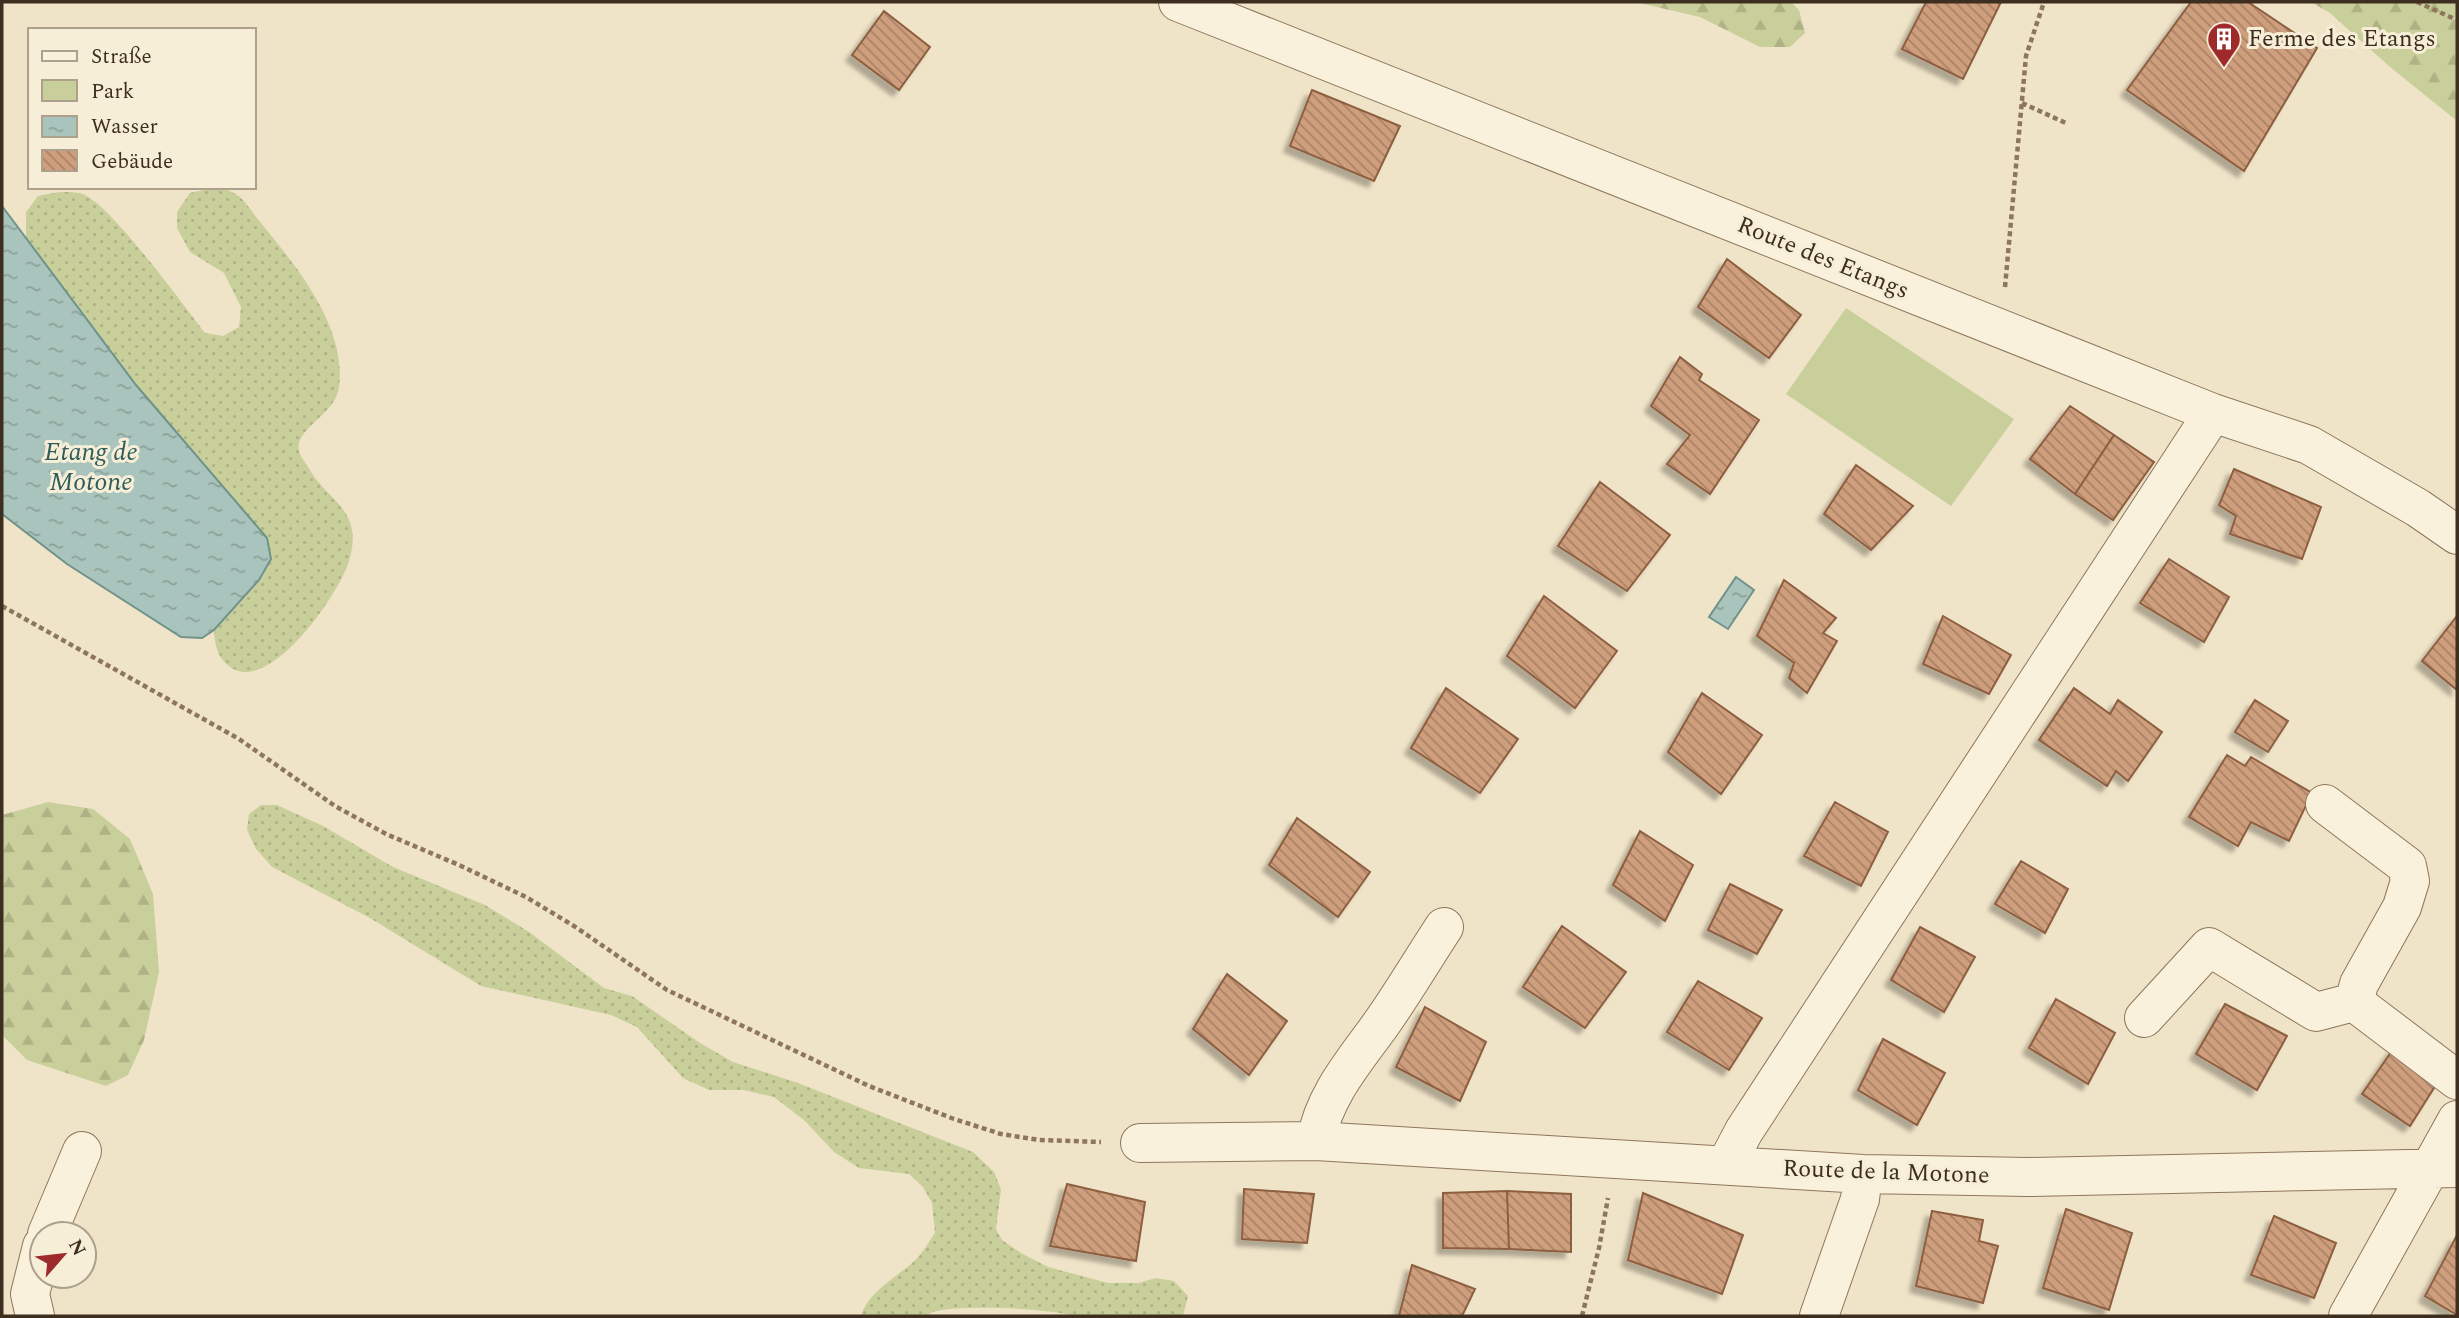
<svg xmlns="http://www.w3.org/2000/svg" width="2459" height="1318" font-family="Spectral,serif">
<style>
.grass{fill:url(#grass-dots)}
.forest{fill:url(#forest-firs)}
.park{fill:#c9cf9b}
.water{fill:url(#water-ripples);stroke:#6f938a;stroke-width:2}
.building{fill:url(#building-back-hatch);stroke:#8d5f41;stroke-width:2;filter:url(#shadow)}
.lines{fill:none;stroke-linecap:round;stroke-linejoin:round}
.minor-casing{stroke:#8d765c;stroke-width:40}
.path{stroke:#8d765c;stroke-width:4.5;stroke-dasharray:5 3.5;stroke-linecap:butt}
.minor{stroke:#faf1dc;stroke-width:38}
.labels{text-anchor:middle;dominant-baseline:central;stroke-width:6;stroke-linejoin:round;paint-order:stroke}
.poi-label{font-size:24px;fill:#3d2e20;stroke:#f7eed8;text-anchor:start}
.street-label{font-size:24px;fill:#3d2e20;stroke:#f7eed8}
.water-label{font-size:26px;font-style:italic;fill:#2f5d5a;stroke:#f7eed8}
</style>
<defs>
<pattern id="grass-dots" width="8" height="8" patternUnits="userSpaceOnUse" patternTransform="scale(1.75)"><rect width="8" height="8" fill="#c9cf9b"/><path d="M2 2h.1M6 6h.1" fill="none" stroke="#aeb285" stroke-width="1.8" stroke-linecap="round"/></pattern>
<pattern id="forest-firs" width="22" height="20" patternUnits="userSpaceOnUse" patternTransform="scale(1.75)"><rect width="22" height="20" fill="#c9cf9b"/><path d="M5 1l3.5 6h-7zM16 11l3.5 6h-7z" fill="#aeb285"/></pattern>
<pattern id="water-ripples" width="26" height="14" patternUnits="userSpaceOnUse" patternTransform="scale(1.75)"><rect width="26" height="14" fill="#a9c4bc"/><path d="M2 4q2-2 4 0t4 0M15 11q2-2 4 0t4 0" fill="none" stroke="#8ba098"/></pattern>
<pattern id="building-back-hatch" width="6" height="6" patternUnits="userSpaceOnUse" patternTransform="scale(1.75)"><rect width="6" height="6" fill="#cf9f7d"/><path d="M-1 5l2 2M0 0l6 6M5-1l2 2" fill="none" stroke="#a98266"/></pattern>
<filter id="shadow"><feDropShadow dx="-6" dy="6" stdDeviation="2" flood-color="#0004"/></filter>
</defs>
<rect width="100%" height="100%" fill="#f0e4c8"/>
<path class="grass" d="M217 187C223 189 232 191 237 195 246 201 253 214 261 223 296 266 347 327 339 387 336 415 294 428 299 451 300 456 304 461 307 465 326 502 365 508 349 561 340 593 269 696 230 667 217 657 215 646 214 630L259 580 271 559 267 538 136 385 26 238V212L38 196C52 193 67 190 82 194 107 200 185 307 205 333L223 336 239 327 241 307 224 273 190 252 177 228V212L190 193Z
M261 805H277L323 826 393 867 485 905 529 932 604 988 632 996 700 1043 733 1062 798 1083 973 1152 994 1172 1001 1189 996 1229 1002 1240 1021 1253 1048 1267 1108 1283H1138L1156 1278 1174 1281 1188 1296 1183 1316H1073C1048 1308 963 1305 937 1311 931 1312 928 1316 922 1316 902 1318 881 1316 861 1316 869 1289 901 1276 919 1256 925 1249 930 1240 935 1233L932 1203 923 1187 909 1174 859 1168 834 1152 805 1121 774 1097 743 1090H709L683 1078 637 1027 611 1015 481 986 370 918 272 867 256 849 247 830 249 814Z"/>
<path class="forest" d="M1635 2H1791L1799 10 1805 33 1790 47H1760L1700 17Z
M2311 2H2457V121L2390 67 2330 13Z
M48 802 93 809 130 839 153 894 159 972 144 1040 128 1075 106 1086 27 1060 2 1035V815Z"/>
<path class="park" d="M1846 308 2014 419 1951 506 1786 394Z"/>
<path class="water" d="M2 206 136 385 267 538 271 559 259 580 214 630 202 638 181 637 67 564 2 514Z
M1736 577 1754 590 1728 629 1709 617Z"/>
<path class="building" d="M1926 2H2001L1963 79 1902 49Z
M2191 2H2248L2317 48 2244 171 2127 90Z
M884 11 930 47 899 90 852 55Z
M1312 90 1400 126 1374 181 1290 146Z
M1727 259 1801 315 1769 358 1698 307Z
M1680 357 1702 374 1699 380 1759 420 1710 494 1667 464 1690 435 1651 406Z
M2070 406 2114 435 2075 494 2030 459Z
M2114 435 2154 462 2113 520 2075 494Z
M1856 465 1913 506 1871 550 1824 514Z
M2234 469 2321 507 2302 559 2230 534 2236 516 2219 505Z
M1600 482 1670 535 1627 591 1558 546Z
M2169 559 2229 597 2204 642 2140 603Z
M1784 580 1836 618 1823 633 1837 641 1807 693 1789 678 1794 663 1757 636Z
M1544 596 1617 651 1575 708 1507 656Z
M1943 616 2011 655 1989 694 1923 664Z
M2457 616V690L2422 661Z
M1446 688 1518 739 1480 793 1411 748Z
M2074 688 2110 714 2118 700 2162 732 2128 781 2116 771 2107 786 2039 740Z
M1702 693 1762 735 1721 794 1668 752Z
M2255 700 2288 721 2268 752 2235 732Z
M2227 755 2245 766 2251 757 2312 793 2289 841 2251 822 2238 846 2189 817Z
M1835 802 1888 832 1861 886 1804 856Z
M1297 818 1370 872 1338 917 1269 865Z
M1640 831 1693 865 1665 921 1613 885Z
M2021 861 2068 889 2045 933 1995 904Z
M1730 884 1782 910 1757 954 1708 930Z
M1562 926 1626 972 1585 1028 1523 987Z
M1920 927 1975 957 1944 1012 1891 980Z
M1227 974 1287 1021 1249 1075 1193 1029Z
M1698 981 1762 1018 1729 1070 1667 1032Z
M2056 999 2115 1033 2088 1084 2029 1048Z
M2225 1004 2287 1036 2257 1090 2196 1054Z
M1425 1007 1486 1042 1460 1101 1396 1067Z
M1883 1039 1945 1073 1917 1125 1858 1090Z
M2394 1048 2439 1080 2410 1126 2362 1094Z
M1067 1184 1145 1202 1136 1261 1050 1246Z
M1244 1189 1314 1194 1307 1243 1242 1239Z
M1507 1191 1509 1249 1443 1248V1193Z
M1507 1191 1571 1194V1252L1509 1249Z
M1643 1193 1743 1235 1722 1294 1628 1260Z
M2066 1209 2132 1233 2109 1310 2043 1288Z
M1932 1211 1983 1220 1979 1241 1998 1246 1983 1303 1916 1286Z
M2274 1216 2336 1243 2314 1298 2251 1275Z
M2457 1235V1315L2425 1296Z
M1412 1265 1475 1289 1462 1316H1399Z"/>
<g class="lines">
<g class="minor-casing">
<path id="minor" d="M1178 2 2213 413 2309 445 2418 508 2457 535
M2325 804 2407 866 2410 881 2402 907 2359 984 2354 1002
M2144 1018 2209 947 2316 1012 2354 1002 2457 1080
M1316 1141C1324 1092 1361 1054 1388 1014 1407 986 1425 956 1444 927
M1140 1143 1316 1141 1863 1174 2028 1177 2457 1168
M1726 1165 1744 1131 2213 413
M47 1234 82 1151
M35 1316 30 1294 42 1246
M1819 1316 1860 1199 1863 1174
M2348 1316 2457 1120"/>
</g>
<path class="path" d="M2417 2 2457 20
M2022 103 2068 124
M2005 287 2026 56 2044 2
M2 606 239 739 335 806 386 834 459 865 526 897 574 926 667 990 869 1086 954 1119 1001 1134 1039 1140 1101 1142
M1582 1316 1599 1248 1608 1198"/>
<use href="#minor" class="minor"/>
</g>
<defs>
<g id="building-pin" transform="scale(1.75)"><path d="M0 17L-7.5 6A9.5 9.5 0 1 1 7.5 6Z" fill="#9e2a2b" stroke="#f7eed8"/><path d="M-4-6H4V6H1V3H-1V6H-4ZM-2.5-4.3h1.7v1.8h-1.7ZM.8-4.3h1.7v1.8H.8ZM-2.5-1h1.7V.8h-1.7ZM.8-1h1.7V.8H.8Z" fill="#fff"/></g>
</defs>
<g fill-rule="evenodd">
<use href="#building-pin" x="2224" y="39"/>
</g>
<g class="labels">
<g class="poi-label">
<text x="2248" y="39">Ferme des Etangs</text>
</g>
<g class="street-label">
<text transform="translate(1823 258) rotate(22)">Route des Etangs</text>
<text transform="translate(1886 1172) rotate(2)">Route de la Motone</text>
</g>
<g class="water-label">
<text x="91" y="452">Etang de<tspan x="91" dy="30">Motone</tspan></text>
</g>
</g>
<rect width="2459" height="1318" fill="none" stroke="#3d2e20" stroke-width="7"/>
<rect x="28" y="28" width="228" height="161" fill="#f7eed8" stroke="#ada18e" stroke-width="2"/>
<rect x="42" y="51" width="35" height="10" fill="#faf1dc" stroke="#ada18e" stroke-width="2"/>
<text x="91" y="63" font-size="21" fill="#3d2e20">Straße</text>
<rect x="42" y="80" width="35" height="21" fill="#c9cf9b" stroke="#ada18e" stroke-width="2"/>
<text x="91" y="98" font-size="21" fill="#3d2e20">Park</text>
<rect x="42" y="116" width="35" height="21" fill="url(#water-ripples)" stroke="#ada18e" stroke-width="2"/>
<text x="91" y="133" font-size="21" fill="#3d2e20">Wasser</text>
<rect x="42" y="150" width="35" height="21" fill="url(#building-back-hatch)" stroke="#ada18e" stroke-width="2"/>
<text x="91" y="168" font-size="21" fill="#3d2e20">Gebäude</text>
<g transform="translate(63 1255) rotate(62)"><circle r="33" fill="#f7eed8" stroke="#ada18e" stroke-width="2"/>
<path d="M0-5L12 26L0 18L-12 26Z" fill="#9e2a2b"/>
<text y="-10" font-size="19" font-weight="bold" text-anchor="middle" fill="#3d2e20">N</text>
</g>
</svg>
